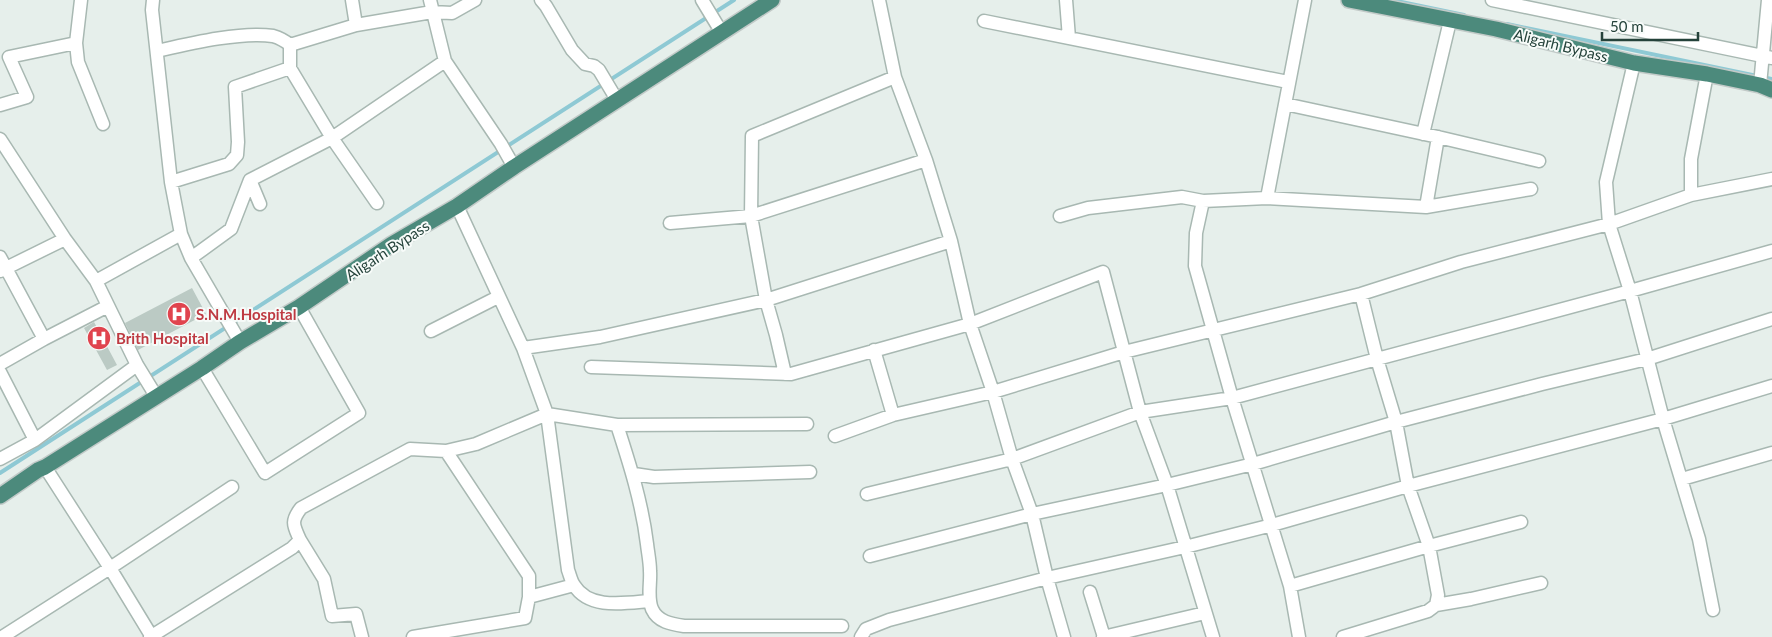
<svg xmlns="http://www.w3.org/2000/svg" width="1772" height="637" font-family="Lato,sans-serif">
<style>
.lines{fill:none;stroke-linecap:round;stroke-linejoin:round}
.stream{stroke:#8ec9d4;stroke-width:4}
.building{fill:#bbcac4}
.minor-casing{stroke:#a8b8b2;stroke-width:15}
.trunk-casing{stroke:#c2cac8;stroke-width:18}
.minor{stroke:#fff;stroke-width:12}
.trunk{stroke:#4c8a7c;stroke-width:15}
.labels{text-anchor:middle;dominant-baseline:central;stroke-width:4;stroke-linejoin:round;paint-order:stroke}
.street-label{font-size:15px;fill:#24423a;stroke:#f7fbf9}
.health-label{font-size:15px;font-weight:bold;fill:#be3a42;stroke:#f7fbf9;text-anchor:start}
</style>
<rect width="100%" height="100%" fill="#e6efeb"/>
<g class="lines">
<path class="stream" d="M1392 0 1464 15
M1507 24 1772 79
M0 473 734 0"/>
</g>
<path class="building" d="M192 288 206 314 138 350 125 323Z
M94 322 117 365 107 370 84 328Z"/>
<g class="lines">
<g class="minor-casing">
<path id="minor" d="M153 0 152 10 171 182 181 234 191 258 240 342
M352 0 356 25
M430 0 445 61 501 144 514 167
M541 0 546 6 572 50 585 64 594 66 599 70 617 100
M702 0 722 33
M879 0 895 77 926 160 951 241 970 324 993 392 1012 459 1032 514 1047 578 1064 637
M1066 0 1069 38
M1492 0 1772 58
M984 21 1288 82
M76 43 78 62 103 124
M157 51C188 44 242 31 273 36 280 38 284 40 290 45
M1634 63 1606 182 1609 224 1630 291 1663 419 1699 539 1713 610
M290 68V45L356 25 432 12 452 13 475 0
M1760 85 1768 0
M1285 104 1438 137 1539 161
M0 105 27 97 9 57 76 43 81 0
M1423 134 1450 21
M0 139 65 239 96 281 137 365 156 396
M171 182 229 164 237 155 238 142 235 87 290 68 332 138 377 203
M1691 195V159L1707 74
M1267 198 1305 0
M1203 201 1196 233 1195 266 1232 398 1290 586 1299 637
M260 204 250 180 332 138 445 61
M1426 207 1438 137
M1060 216 1088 208 1182 197 1203 201 1267 198 1426 207 1531 189
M670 223 751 216 926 160
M0 257 44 339
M191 258 231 229 250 180
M0 271 65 239
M96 281 181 234
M431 331 498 297
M523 348 600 337 766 300 951 241
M874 350 893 415
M0 364 44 339 108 306
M591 367 791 374 970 324 1103 272 1140 412 1167 485 1213 637
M202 368 265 473 359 413 299 307
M0 372 35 440
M785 374 776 335 766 300 751 216 752 136 895 77
M617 425C630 465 642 503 647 544 648 553 650 562 650 571 651 583 647 597 652 609 658 622 671 624 684 626H842
M835 436 893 415 993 392 1124 352 1361 294 1461 262 1609 224 1691 195 1772 179
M0 459 35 440 137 365
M45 467 110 568 152 637
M634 474 654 477 810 472
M1682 479 1772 453
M867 494 1012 459 1140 412 1232 398 1630 291 1772 251
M300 540 324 579 332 616 356 614 362 637
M870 556 1032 514 1167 485 1253 464 1396 422 1542 384 1647 359 1772 319
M1290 586 1429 546 1521 522
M1090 592 1104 637
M529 597 574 585
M650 601C625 603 589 610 574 585 571 581 570 575 568 570L547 414 617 425 807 424
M1436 605 1471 599 1541 583
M2 637 110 568 232 487
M150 637 292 548 300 540C294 526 290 522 301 508L410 449 446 451 476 444 547 414 523 348 457 206
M413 637 525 618 529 597V576L446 451
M861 637 866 629 889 620 1047 578 1185 547 1272 525 1408 486 1663 419 1772 386
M1103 637 1205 613
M1343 637 1428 611 1436 605 1438 595 1429 546 1408 486 1396 422 1377 359 1361 294"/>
</g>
<g class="trunk-casing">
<path id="trunk" d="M1349 0 1496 29 1634 63 1707 74 1760 85 1772 90
M0 496 38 470 45 467 202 368 240 342 299 307 392 244 457 206 514 167 772 0"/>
</g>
<use href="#minor" class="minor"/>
<use href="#trunk" class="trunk"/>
</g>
<defs>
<g id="hospital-disc" transform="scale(1.25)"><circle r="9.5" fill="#e0444e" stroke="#f7fbf9"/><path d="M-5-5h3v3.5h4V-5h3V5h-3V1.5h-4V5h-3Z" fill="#fff"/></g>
</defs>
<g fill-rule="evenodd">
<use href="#hospital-disc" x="179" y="314"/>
<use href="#hospital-disc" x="99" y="338"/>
</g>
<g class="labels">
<g class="street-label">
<text transform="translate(1561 45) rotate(14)">Aligarh Bypass</text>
<text transform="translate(387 250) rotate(-33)">Aligarh Bypass</text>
</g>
<g class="health-label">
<text x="196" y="314">S.N.M.Hospital</text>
<text x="116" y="338">Brith Hospital</text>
</g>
</g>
<path d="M1602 32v8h96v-8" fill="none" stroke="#24423a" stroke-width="2.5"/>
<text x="1610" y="32" font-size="15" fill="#24423a" stroke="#f7fbf9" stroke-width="4" paint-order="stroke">50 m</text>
</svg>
